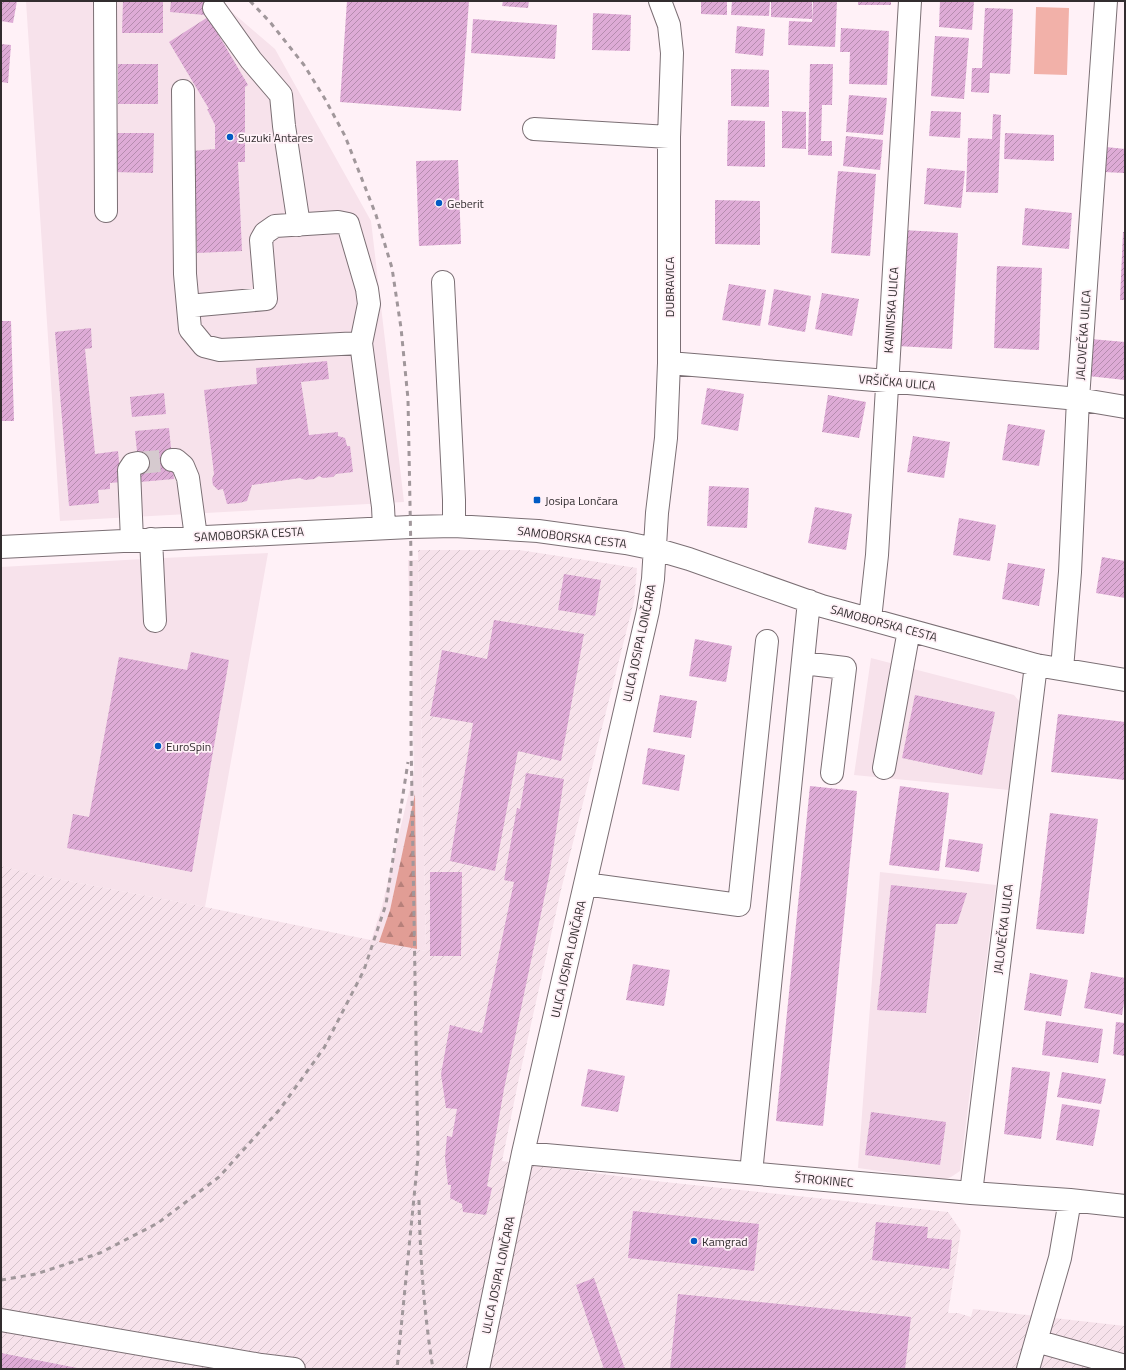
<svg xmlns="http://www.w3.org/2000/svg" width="1126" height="1370" font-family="'Titillium Web',sans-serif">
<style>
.built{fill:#f7e2eb}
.industrial{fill:url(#industrial-furrows)}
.green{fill:#f2b1a9}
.forest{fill:url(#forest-firs)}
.building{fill:url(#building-hatch)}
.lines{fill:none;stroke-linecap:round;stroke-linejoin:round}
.minor-tunnel{stroke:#d6cacf;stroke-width:22;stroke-dasharray:22 11;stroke-linecap:butt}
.minor-casing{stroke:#7b6f74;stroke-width:24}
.minor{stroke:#fff;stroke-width:22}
.rail{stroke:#a1979b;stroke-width:3;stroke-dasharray:5 5;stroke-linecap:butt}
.poi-dot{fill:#015bc4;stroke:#fff1f7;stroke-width:1.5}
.labels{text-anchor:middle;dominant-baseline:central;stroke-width:3.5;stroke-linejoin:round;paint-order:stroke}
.poi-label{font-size:12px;fill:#322d2f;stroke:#fff1f7;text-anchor:start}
.street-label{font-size:12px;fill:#322d2f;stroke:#fff1f7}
</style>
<defs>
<pattern id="industrial-furrows" width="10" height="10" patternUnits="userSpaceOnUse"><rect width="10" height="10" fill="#f7e2eb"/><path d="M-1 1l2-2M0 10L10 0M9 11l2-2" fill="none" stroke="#d4c2ca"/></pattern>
<pattern id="forest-firs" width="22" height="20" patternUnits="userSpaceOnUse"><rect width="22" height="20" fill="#e19d95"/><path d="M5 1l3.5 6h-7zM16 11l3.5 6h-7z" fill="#b7807a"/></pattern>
<pattern id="building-hatch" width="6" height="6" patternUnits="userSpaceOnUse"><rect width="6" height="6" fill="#deabd6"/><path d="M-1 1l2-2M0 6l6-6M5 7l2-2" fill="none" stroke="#b58cae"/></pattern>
</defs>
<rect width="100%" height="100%" fill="#fff1f7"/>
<path class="built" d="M26 1H219L275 49 371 221 404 502 60 521Z
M268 553 205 907 37 875 1 866V567L143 559Z
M408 560H418L426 951 417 949 415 797 390 910 379 942 371 941 382 906 414 771Z
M871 658 1014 695 1019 701 1009 790 854 775Z
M880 872 996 885 960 1171 951 1177 943 1180 858 1168Z"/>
<path class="industrial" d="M418 550H519L637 568 634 601 561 890 519 1078 502 1161 655 1181 948 1212 961 1231 948 1313H958L971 1317 973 1309 1125 1326V1369H1V866L37 875 205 907 426 951Z"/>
<path class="green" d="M1036 7 1069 8 1067 75 1034 74Z"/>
<path class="forest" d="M415 794 417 949 379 942 390 910Z"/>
<path class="building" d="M1 1H17L13 23 1 21Z
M123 1H163V33H122Z
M171 1H212L205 15 170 12Z
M347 1H469L461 111 340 102Z
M503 1H529L528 8 502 6Z
M701 1H727V15L701 14Z
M732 1H770L769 16 731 15Z
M771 1H812V19L771 17Z
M813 1H837L835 47 788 45 789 21 812 22Z
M858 1H891V5H858Z
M940 1H974L972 30 939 27Z
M985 8 1013 9 1010 74 990 73 989 93 971 92 972 68H982Z
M593 13 631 15 630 51 592 50Z
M208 17 248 85 245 87V162H238L242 251 197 253 192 151 215 149V125L207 109H209L169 42Z
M473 19 557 25 555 59 471 53Z
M737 26 765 29 763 56 735 53Z
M841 28 889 31 887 85 849 84 850 52H840Z
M935 36 969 38 964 99 931 96Z
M1 44 11 45 8 83 1 82Z
M118 64H158V104H118Z
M810 64H833L832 105H822L821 141H832V156L808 155Z
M731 69 769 70V107L731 106Z
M849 95 887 98 883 135 846 132Z
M782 111 806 112V149L782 148Z
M931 111 961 112 960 138 929 136Z
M993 114 1001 115 998 193 966 192 968 138 992 139Z
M728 120 765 121V167L727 166Z
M114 133H154L153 173 113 172Z
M1005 133 1054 135V161L1004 159Z
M846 136 883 140 880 170 843 166Z
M1106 147 1125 149 1124 173 1104 172Z
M458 160 461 244 419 246 416 161Z
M927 168 965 171 961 208 924 204Z
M838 171 876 174 870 256 831 253Z
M715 200 760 201V245L715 244Z
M1025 208 1072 213 1069 249 1022 245Z
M903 230 958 233 952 349 897 346Z
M1123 232H1125V300H1120Z
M997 266 1042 268 1039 350 994 348Z
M729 284 766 290 760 326 722 320Z
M774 289 811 296 805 332 768 325Z
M822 293 859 299 852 336 815 329Z
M1 321H11L14 421H1Z
M91 328 92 348 85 349 95 454 118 451 121 482 110 483V489L98 490 99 503 69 506 55 332Z
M1091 339 1125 342V380L1088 376Z
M327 361 329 379 301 382 309 435 338 432V436L345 438 347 446H350L353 472 336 474 333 477 323 478 319 476 314 479 305 480 300 478 252 485 247 501 239 503 227 504 223 489 218 490 213 485 212 479 214 474 204 390 257 384 256 368Z
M707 388 744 394 738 431 701 424Z
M164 393 166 414 132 417 130 397Z
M828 395 866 402 859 438 822 432Z
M1008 424 1045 430 1039 466 1002 460Z
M169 428 174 479 140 482 135 431Z
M913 436 950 442 944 478 907 472Z
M709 486 749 488 747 528 707 526Z
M815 507 852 514 846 550 808 543Z
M959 518 996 525 990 561 953 555Z
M1102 557 1125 561V598L1096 593Z
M1008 563 1045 569 1039 606 1002 599Z
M564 574 601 580 595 616 558 610Z
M494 620 584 634 561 761 518 751 495 871 450 861 473 723 430 716 442 650 487 659Z
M695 639 732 646 726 682 689 676Z
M191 652 229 660 192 872 67 848 73 814 89 817 119 657 187 670Z
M660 695 697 701 691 738 653 732Z
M915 695 995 712 982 775 902 758Z
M1058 714 1125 722V780L1051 772Z
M648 748 685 755 679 791 642 784Z
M526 773 564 779 550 871 504 1089 487 1186 492 1188 486 1215 463 1212 462 1204 450 1198 451 1185H448L445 1157 447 1136 452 1137 457 1109 446 1108 441 1074 450 1025 482 1033 514 882 504 880 517 808 520 809Z
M810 786 857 791 823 1126 776 1121Z
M900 786 949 793 939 871 889 865Z
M1050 813 1098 819 1084 934 1036 929Z
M949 839 983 844 979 872 945 867Z
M430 872H462L461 956H430Z
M891 885 967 893 957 924H936L926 1013 877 1010Z
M633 964 670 970 664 1006 626 1000Z
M1091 972 1125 978V997L1122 1015 1084 1008Z
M1030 973 1068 980 1061 1016 1024 1010Z
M1046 1021 1103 1029 1098 1063 1042 1055Z
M1116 1022 1125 1023V1056L1113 1054Z
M1012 1067 1050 1072 1041 1139 1004 1134Z
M588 1069 625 1076 618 1112 581 1106Z
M1062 1072 1106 1079 1101 1104 1057 1097Z
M1062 1104 1100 1110 1093 1146 1056 1140Z
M871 1112 946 1122 940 1165 865 1155Z
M633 1211 759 1224 754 1271 628 1258Z
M876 1222 928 1227 927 1238 952 1240 949 1269 872 1260Z
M594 1278 625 1369H604L576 1285Z
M678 1294 911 1317 905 1369H670Z
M1 1353 77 1368V1369H1Z"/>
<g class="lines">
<path class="minor-tunnel" d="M138 463 172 460"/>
<g class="minor-casing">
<path id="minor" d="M105 1 106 211
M214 8 251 60 281 95 284 126 299 225
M183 91 185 274 190 329 204 346 220 350 361 343
M534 129 669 137
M443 282 454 500V526
M188 306 266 299 261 240 265 233 275 226 338 222 348 224 367 289 369 304 361 343 383 507 384 527
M669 363 887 381 1078 399 1125 407
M172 460H176L183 466 188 478 196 537
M151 539 155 621
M132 540 129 470 133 464 138 463
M1 547 410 527 454 526 538 531 626 543 655 549 689 559 822 606 1036 665 1125 680
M870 619 877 555 910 1
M803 663 845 668 832 773
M1062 669 1070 572 1078 399 1106 1
M884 768 909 630
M585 884 739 905 767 641
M523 1153 971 1193 1070 1200 1125 1206
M751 1173 809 601
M971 1193 1036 665
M1 1320 261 1365 294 1369
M1036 1341 1125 1366
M478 1369 523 1153 648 611 653 579 657 513 666 438 669 363V137L672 53 669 25 660 1
M1028 1369 1060 1258 1070 1200"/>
</g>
<use href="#minor" class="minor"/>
<path class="rail" d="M250 1 270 22 304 65 325 99 345 136 376 215 392 268 401 328 408 399 411 556V737L418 1157 397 1369
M419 1200C420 1257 424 1313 433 1369
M1 1280 36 1274 100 1253 158 1223 219 1177 280 1109 324 1048 364 970 386 904 408 762"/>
</g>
<g class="poi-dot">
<circle cx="230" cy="137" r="4"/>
<circle cx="439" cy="203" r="4"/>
<rect x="533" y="496" width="8" height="8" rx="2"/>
<circle cx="158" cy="746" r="4"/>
<circle cx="694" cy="1241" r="4"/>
</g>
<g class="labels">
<g class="poi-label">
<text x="238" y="137">Suzuki Antares</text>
<text x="447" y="203">Geberit</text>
<text x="545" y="500">Josipa Lončara</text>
<text x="166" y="746">EuroSpin</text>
<text x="702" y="1241">Kamgrad</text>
</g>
<g class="street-label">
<text transform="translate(669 287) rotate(-90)">DUBRAVICA</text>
<text transform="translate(891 310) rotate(-86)">KANINSKA ULICA</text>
<text transform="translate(1083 335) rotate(-86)">JALOVEČKA ULICA</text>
<text transform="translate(897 382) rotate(5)">VRŠIČKA ULICA</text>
<text transform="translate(249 534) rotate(-3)">SAMOBORSKA CESTA</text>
<text transform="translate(572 537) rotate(7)">SAMOBORSKA CESTA</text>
<text transform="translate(884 623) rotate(15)">SAMOBORSKA CESTA</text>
<text transform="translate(639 643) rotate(-78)">ULICA JOSIPA LONČARA</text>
<text transform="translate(1003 929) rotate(-83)">JALOVEČKA ULICA</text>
<text transform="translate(568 959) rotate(-77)">ULICA JOSIPA LONČARA</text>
<text transform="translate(824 1180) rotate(5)">ŠTROKINEC</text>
<text transform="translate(498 1275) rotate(-78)">ULICA JOSIPA LONČARA</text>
</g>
</g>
<rect width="1126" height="1370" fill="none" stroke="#322d2f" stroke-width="4"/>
</svg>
